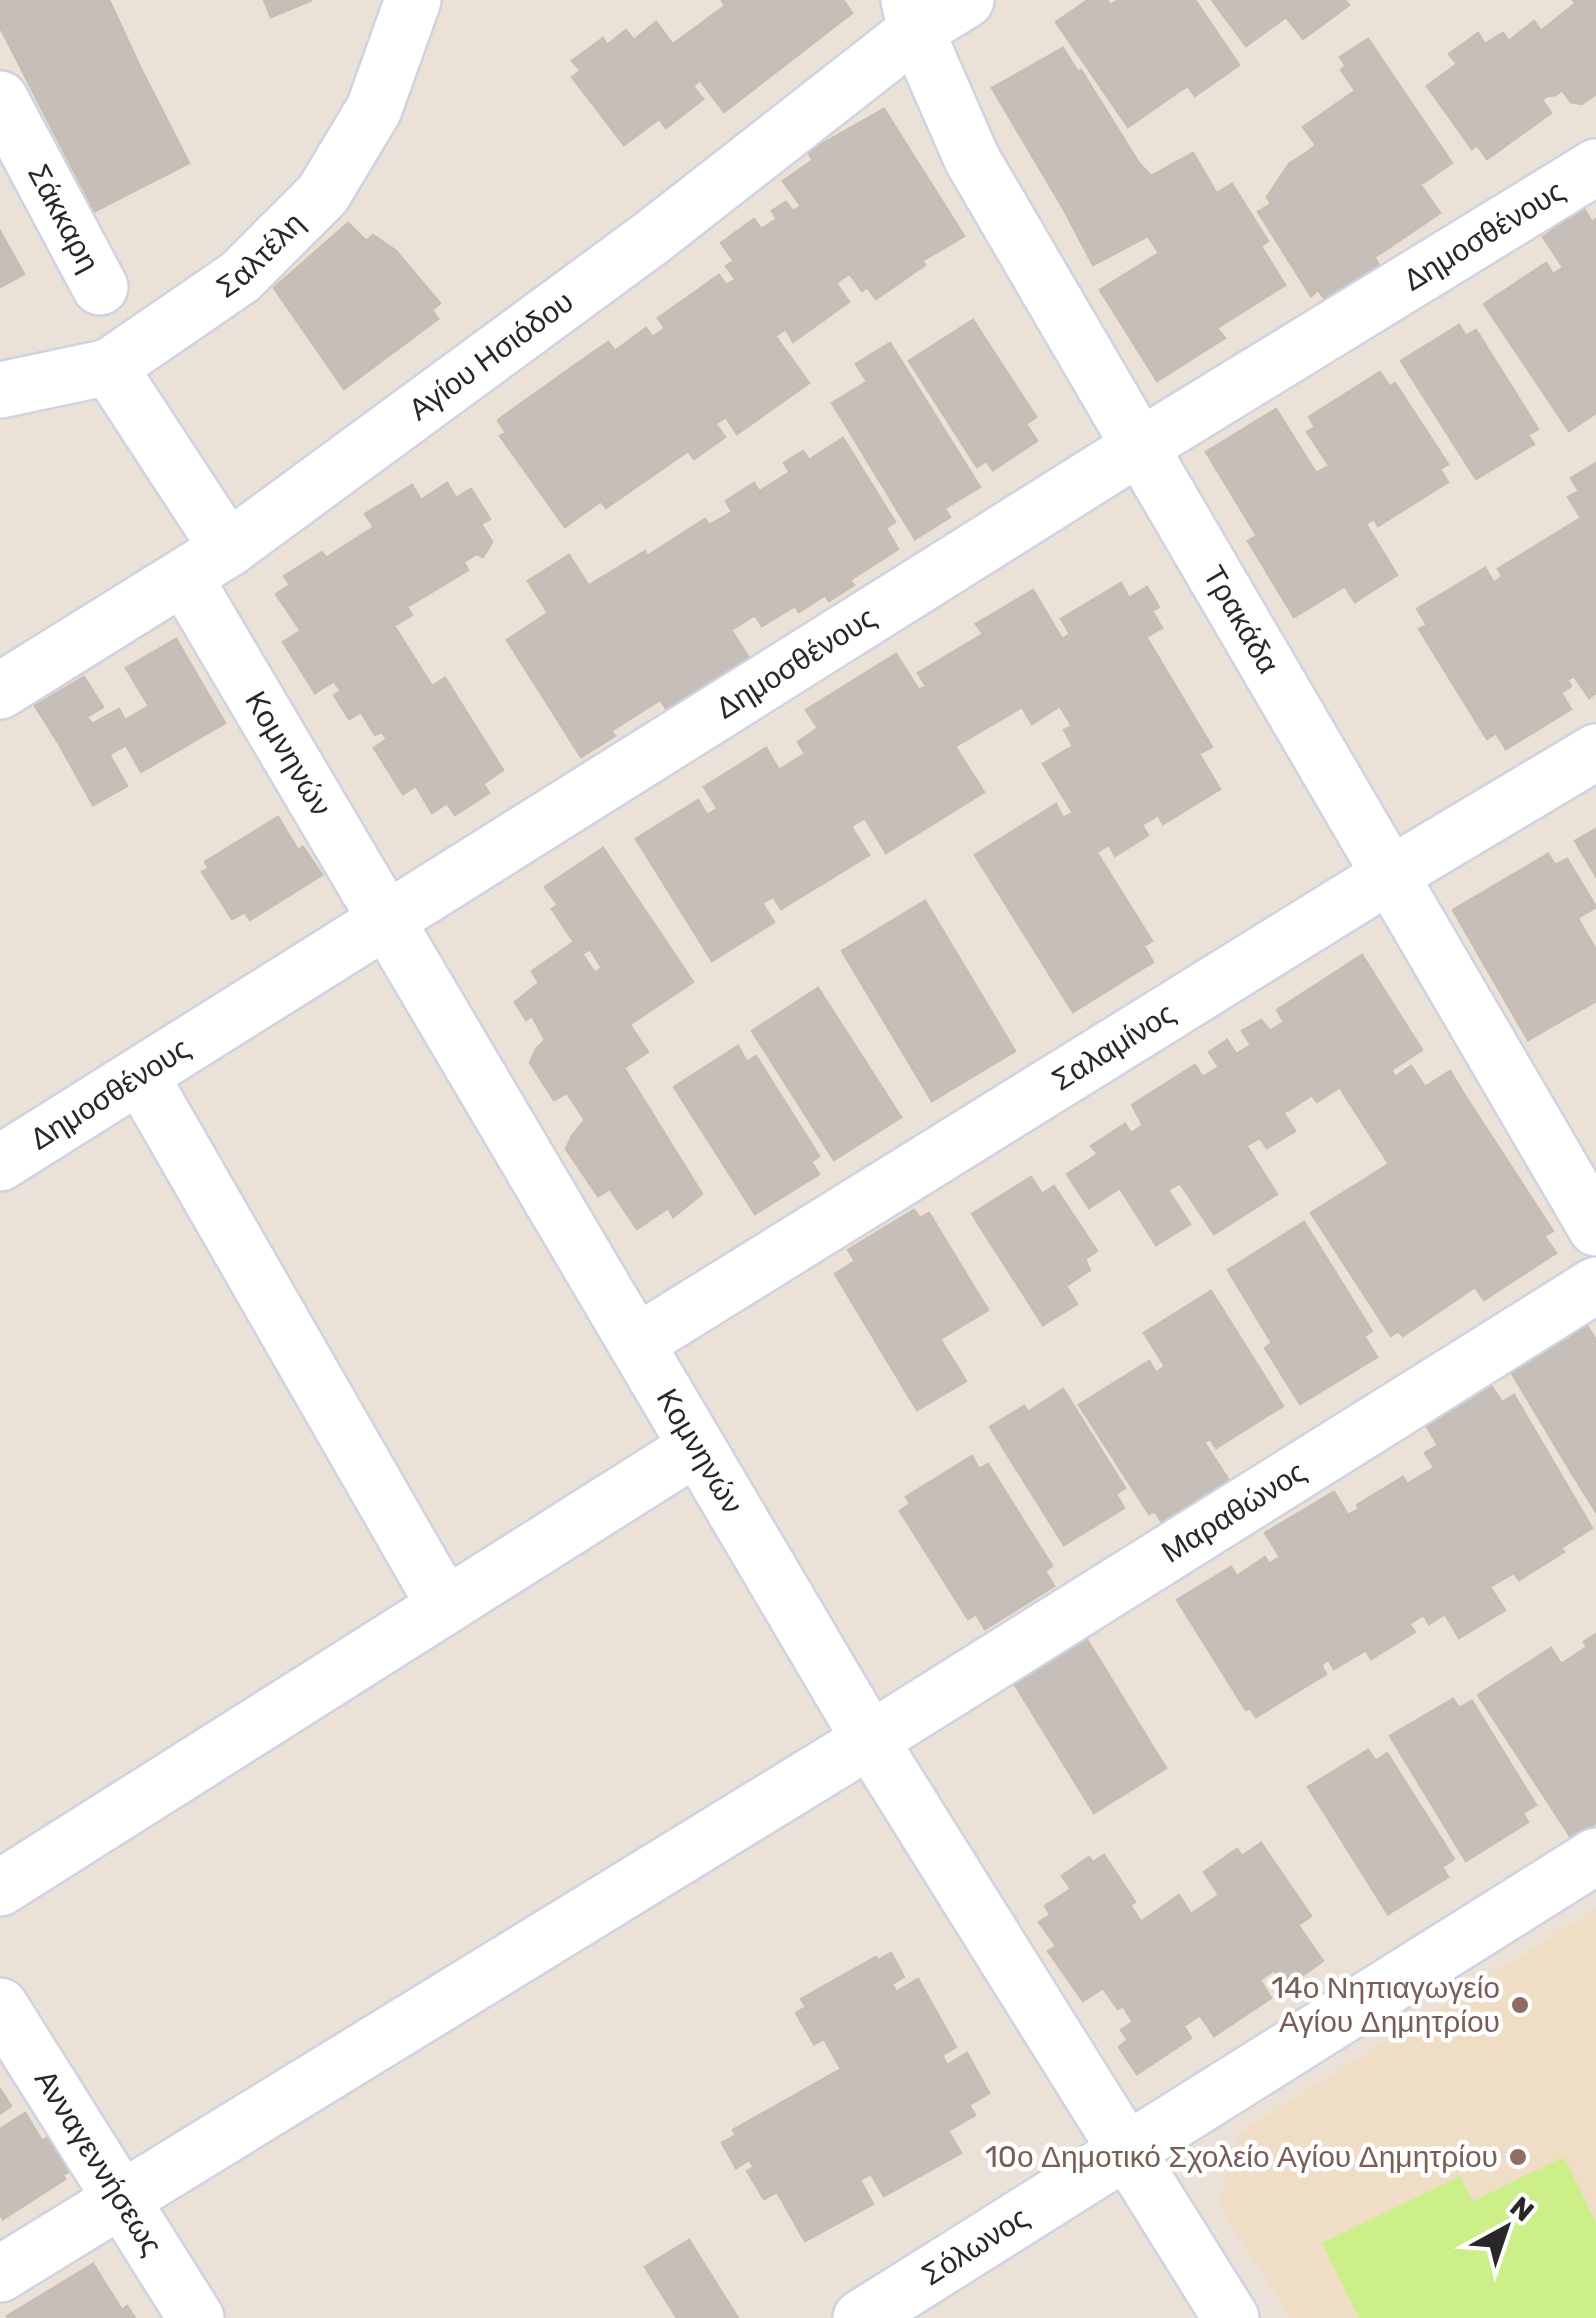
<svg xmlns="http://www.w3.org/2000/svg" width="1596" height="2318" font-family="Rubik,sans-serif">
<style>
.education{fill:#efdec5}
.pitch{fill:#cdef8a}
.building{fill:#c6beb8;stroke:#c7bdb1;stroke-width:2.5}
.lines{fill:none;stroke-linecap:round;stroke-linejoin:round}
.minor-casing{stroke:#cdd3e2;stroke-width:60}
.minor{stroke:#fff;stroke-width:55}
.education-dot{fill:#8d6e63;stroke:#fff;stroke-width:4}
.labels{text-anchor:middle;dominant-baseline:central;stroke-width:9;stroke-linejoin:round;paint-order:stroke}
.street-label{font-size:30px;fill:#282828;stroke:#fff}
.education-label{font-size:30px;fill:#785e54;stroke:#fff;text-anchor:end}
</style>
<rect width="100%" height="100%" fill="#ece1d7"/>
<path class="education" d="M1596 1909V2318H1291L1234 2230 1220 2201 1238 2134Z"/>
<path class="pitch" d="M1564 2157 1596 2223V2318H1359L1322 2243 1460 2176 1473 2201Z"/>
<path class="building" d="M0 0H62L1 29Z
M62 0H109L141 69 46 117 1 29Z
M264 0H312L271 17Z
M722 0H843L852 13 724 112 673 44 725 6Z
M1088 0H1107L1110 5 1119 0 1181 90 1128 127 1056 22Z
M1119 0H1195L1239 65 1195 96 1188 86 1181 90Z
M1212 0H1345L1349 5 1303 39 1286 17 1246 46Z
M1573 0H1596V94L1582 104 1571 102 1562 90 1556 95 1547 96 1509 41 1534 21 1541 31 1576 3Z
M656 22 700 80 693 86 703 99 666 128 659 119 624 145 572 77 581 71 572 61 603 38 607 45 626 30 634 40Z
M1478 33 1485 44 1503 33 1547 96 1542 100 1551 113 1487 159 1477 145 1472 149 1427 86 1457 64 1449 54Z
M1368 39 1452 163 1420 185 1341 70 1346 66 1340 57Z
M1063 48 1078 72 1081 70 1139 163 1063 208 992 88Z
M141 69 189 163 95 211 46 117Z
M1355 91 1440 213 1381 253 1309 151 1316 145 1303 127Z
M884 109 964 236 922 261 925 265 876 299 867 287 862 291 783 181 813 160 808 152Z
M1309 151 1381 253 1374 257 1379 265 1325 299 1318 290 1311 296 1258 212 1271 204 1267 197 1289 164Z
M1193 153 1217 194 1148 236 1093 265 1063 208 1139 163 1151 176Z
M1232 184 1268 241 1261 246 1285 285 1217 328 1225 338 1157 381 1100 290 1159 253 1148 236Z
M786 202 793 211 801 206 849 274 836 283 849 302 793 342 786 329 775 336 726 266 734 261 721 243 754 219 761 229 777 219 772 211Z
M1584 209 1592 222 1596 219V317L1543 237Z
M348 223 366 241 373 235 396 251 440 303 432 310 438 319 344 389 274 288Z
M0 231 24 274 0 287Z
M1546 263 1553 274 1564 267 1596 317V413L1569 431 1484 304Z
M719 275 726 285 735 280 809 383 737 434 726 417 715 424 653 337 665 328 658 318Z
M973 320 1036 417 1026 424 1037 441 993 470 986 461 977 467 909 361Z
M1459 325 1466 336 1476 330 1538 429 1528 435 1534 444 1476 479 1401 361Z
M646 328 725 437 694 459 688 451 639 485 561 375 608 342 615 351Z
M890 343 980 487 945 508 856 364Z
M1380 372 1390 387 1395 383 1448 464 1440 469 1448 482 1378 526 1374 519 1367 523 1307 432 1315 427 1309 417Z
M561 375 639 485 606 508 601 501 565 527 500 436 506 433 498 420Z
M867 382 950 517 915 539 832 403Z
M1276 409 1316 473 1329 466 1342 485 1257 536 1206 452Z
M843 438 895 522 886 528 898 549 850 580 854 585 829 601 760 491 790 472 784 463 803 451 809 460Z
M1596 463V542L1568 497 1579 491 1571 478Z
M447 483 456 498 471 489 490 519 481 524 492 542 483 557 476 554 464 562 468 570 407 607 412 615 394 626 432 686 445 678 503 770 483 784 489 793 455 815 447 803 432 813 416 786 403 794 374 748 387 739 382 732 375 735 361 712 349 719 334 695 341 691 334 681 315 693 283 642 301 631 276 594 290 585 284 576 322 552 326 558 374 527 365 514 412 485 421 500Z
M754 483 825 595 799 612 795 606 762 626 755 615 731 630 674 539 705 519 709 525 732 512 726 501Z
M1342 485 1397 575 1355 602 1345 586 1294 617 1248 541Z
M1581 518 1596 542V693L1589 698 1574 676 1567 680 1498 569Z
M674 539 749 658 667 710 588 586 645 551 647 556Z
M569 555 661 699 611 731 615 736 581 757 507 640 548 613 528 581Z
M1485 568 1494 583 1503 576 1571 686 1561 693 1571 709 1506 749 1496 733 1487 739 1419 629 1427 625 1417 609Z
M1121 583 1129 598 1147 587 1159 607 1152 611 1162 628 1146 637 1212 747 1199 754 1220 789 1163 824 1158 815 1142 825 1148 835 1115 856 1109 845 1097 852 1043 764 1073 746 1064 730 1072 726 1060 706 1032 724 1022 707 954 747 919 690 926 686 918 673 983 634 976 624 1033 590 1062 639 1070 634 1061 619Z
M176 639 225 723 141 772 126 745 110 754 92 724 119 709 125 720 149 706 126 668Z
M896 654 984 792 886 853 865 818 851 826 798 742 818 728 806 710Z
M84 677 103 707 87 717 92 724 59 744 35 706Z
M92 724 127 786 93 805 59 744Z
M766 748 779 770 805 754 869 855 781 909 704 787Z
M698 800 707 815 717 809 773 897 762 903 774 922 712 961 636 839Z
M1056 804 1063 818 1072 813 1152 941 1144 946 1153 962 1073 1012 975 855Z
M278 817 298 850 303 847 322 875 250 920 245 912 232 919 202 872 209 868 205 862Z
M1596 829V876L1575 841Z
M603 848 693 982 629 1025 594 973 602 968 590 949 582 954 552 909 558 905 545 887Z
M1548 854 1555 865 1567 859 1596 907 1488 971 1453 910Z
M925 901 1015 1051 932 1101 842 951Z
M1578 919 1596 950V1001L1528 1040 1488 971Z
M574 942 648 1052 624 1068 702 1194 673 1217 668 1208 637 1229 610 1189 598 1196 566 1149 572 1136 585 1120 567 1093 554 1100 530 1063 536 1049 545 1040 532 1016 526 1020 515 1002 539 983 532 971Z
M1362 955 1422 1050 1347 1099 1340 1087 1317 1102 1312 1095 1289 1110 1248 1047 1251 1045 1242 1031 1261 1020 1270 1031 1284 1022 1277 1010Z
M818 988 901 1117 834 1160 752 1031Z
M1227 1040 1236 1054 1248 1047 1289 1110 1283 1112 1295 1131 1267 1148 1260 1138 1247 1145 1203 1077 1219 1067 1209 1052Z
M738 1046 747 1062 756 1056 819 1156 811 1162 819 1174 755 1214 674 1087Z
M1195 1065 1277 1194 1214 1234 1180 1183 1168 1190 1131 1133 1143 1125 1132 1105Z
M1411 1066 1425 1087 1450 1071 1467 1099 1382 1153 1347 1099 1391 1070 1395 1077Z
M1467 1099 1553 1231 1544 1236 1556 1253 1484 1300 1475 1287 1403 1336 1398 1331 1391 1336 1311 1213 1389 1164 1382 1153Z
M1125 1124 1190 1224 1156 1245 1120 1188 1089 1208 1067 1174 1098 1154 1091 1146Z
M1031 1177 1042 1194 1054 1186 1097 1251 1085 1259 1090 1270 1066 1286 1077 1304 1043 1325 972 1214Z
M914 1210 920 1218 929 1213 988 1310 940 1339 966 1381 917 1410 835 1274 855 1261 848 1250Z
M1304 1222 1372 1331 1364 1336 1377 1357 1300 1404 1265 1348 1272 1343 1228 1270Z
M1211 1291 1283 1406 1216 1448 1144 1333Z
M1587 1326 1596 1340V1461L1573 1475 1511 1372Z
M1149 1361 1156 1373 1165 1366 1211 1439 1204 1442 1228 1479 1161 1521 1155 1511 1149 1514 1079 1405Z
M1492 1387 1502 1402 1514 1395 1592 1528 1561 1548 1564 1552 1519 1580 1514 1573 1503 1579 1425 1453 1438 1445 1427 1427Z
M1063 1389 1125 1488 1116 1494 1124 1508 1064 1545 990 1427 1024 1406 1028 1412Z
M972 1456 979 1469 988 1464 1052 1566 1045 1571 1054 1586 985 1629 976 1614 968 1619 900 1511 910 1504 906 1497Z
M1596 1461V1512L1573 1475Z
M1434 1468 1503 1579 1490 1587 1505 1610 1459 1638 1445 1614 1429 1624 1357 1505 1403 1477 1407 1484Z
M1334 1492 1348 1515 1359 1509 1423 1615 1409 1624 1415 1632 1371 1659 1366 1650 1334 1669 1269 1564 1280 1557 1265 1533Z
M1265 1557 1328 1660 1321 1665 1326 1674 1256 1717 1250 1708 1246 1710 1177 1600 1231 1567 1237 1576Z
M1596 1634V1718L1561 1664 1587 1647 1584 1642Z
M1084 1635 1166 1768 1094 1813 1012 1680Z
M1551 1648 1596 1718V1823L1572 1839 1478 1695Z
M1453 1699 1459 1708 1472 1701 1536 1805 1523 1813 1528 1822 1466 1861 1390 1736Z
M1368 1750 1376 1761 1387 1753 1454 1859 1442 1867 1448 1877 1388 1914 1308 1787Z
M1261 1843 1311 1916 1298 1925 1323 1961 1286 1987 1274 1970 1260 1980 1271 1998 1214 2036 1200 2015 1184 2026 1191 2038 1137 2074 1119 2047 1128 2040 1121 2030 1133 2022 1123 2006 1118 2009 1103 1988 1083 2001 1048 1951 1056 1946 1039 1922 1050 1915 1045 1906 1071 1889 1062 1876 1089 1857 1093 1862 1104 1855 1135 1902 1130 1905 1141 1922 1179 1895 1191 1914 1219 1895 1204 1872 1237 1849 1242 1856Z
M891 1953 904 1977 892 1984 896 1992 918 1979 956 2047 942 2055 947 2065 967 2053 989 2093 969 2105 975 2115 948 2131 961 2153 884 2196 871 2174 860 2180 873 2204 805 2241 777 2192 764 2199 747 2171 754 2167 749 2160 736 2168 722 2143 736 2135 733 2130 841 2069 824 2039 814 2044 796 2013 806 2007 801 1999 876 1957 878 1960Z
M0 2089 11 2106 0 2114Z
M25 2113 42 2141 48 2137 70 2171 63 2175 65 2179 3 2219 0 2214V2129Z
M689 2240 738 2318H677L645 2267Z
M93 2264 122 2310 127 2306 135 2318H9L7 2316Z"/>
<g class="lines">
<g class="minor-casing">
<g id="minor">
<path id="s1" d="M909 0 916 31 972 159 1596 1228"/>
<path id="s2" d="M0 99 100 287"/>
<path d="M109 367 228 549"/>
<path id="s3" d="M0 390 109 367 240 277 323 194 374 109 413 0"/>
<path id="s4" d="M184 577 870 1740 1231 2318"/>
<path id="s5" d="M0 691 228 549 654 236 916 31 966 0"/>
<path d="M140 1075 445 1606"/>
<path id="s6" d="M0 1163 1141 446 1596 167"/>
<path id="s7" d="M636 1343 1390 875 1596 752"/>
<path d="M0 1888 697 1447"/>
<path id="s8" d="M0 2006 196 2318"/>
<path id="s9" d="M0 2274 870 1740 1596 1285"/>
<path id="s10" d="M861 2318 1596 1856"/>
</g>
</g>
<use href="#minor" class="minor"/>
</g>
<g class="education-dot">
<circle cx="1520" cy="2005" r="10"/>
<circle cx="1518" cy="2157" r="10"/>
</g>
<g class="labels">
<g class="street-label">
<text stroke="none"><textPath href="#s2" startOffset="135">Σάκκαρη</textPath></text>
<text stroke="none"><textPath href="#s6" startOffset="1750">Δημοσθένους</textPath></text>
<text stroke="none"><textPath href="#s3" startOffset="300">Σαλτέλη</textPath></text>
<text stroke="none"><textPath href="#s5" startOffset="595">Αγίου Ησιόδου</textPath></text>
<text stroke="none"><textPath href="#s1" startOffset="705">Τρακάδα</textPath></text>
<text stroke="none"><textPath href="#s6" startOffset="940">Δημοσθένους</textPath></text>
<text stroke="none"><textPath href="#s4" startOffset="205">Κομνηνών</textPath></text>
<text stroke="none"><textPath href="#s7" startOffset="562">Σαλαμίνος</textPath></text>
<text stroke="none"><textPath href="#s6" startOffset="130">Δημοσθένους</textPath></text>
<text stroke="none"><textPath href="#s4" startOffset="1015">Κομνηνών</textPath></text>
<text stroke="none"><textPath href="#s9" startOffset="1450">Μαραθώνος</textPath></text>
<text stroke="none"><textPath href="#s8" startOffset="185">Ανναγεννήσεως</textPath></text>
<text stroke="none"><textPath href="#s10" startOffset="135">Σόλωνος</textPath></text>
</g>
<g class="education-label">
<text x="1500" y="1988">14ο Νηπιαγωγείο<tspan x="1500" dy="34">Αγίου Δημητρίου</tspan></text>
<text x="1498" y="2157">10ο Δημοτικό Σχολείο Αγίου Δημητρίου</text>
</g>
</g>
<g transform="translate(1506 2228) rotate(40)" stroke="#ffffff" stroke-width="8" paint-order="stroke">
<path d="M0-8L18 38L0 25L-18 38Z" fill="#282828"/>
<text y="-15" font-size="28" font-weight="bold" text-anchor="middle" fill="#282828">N</text>
</g>
</svg>
